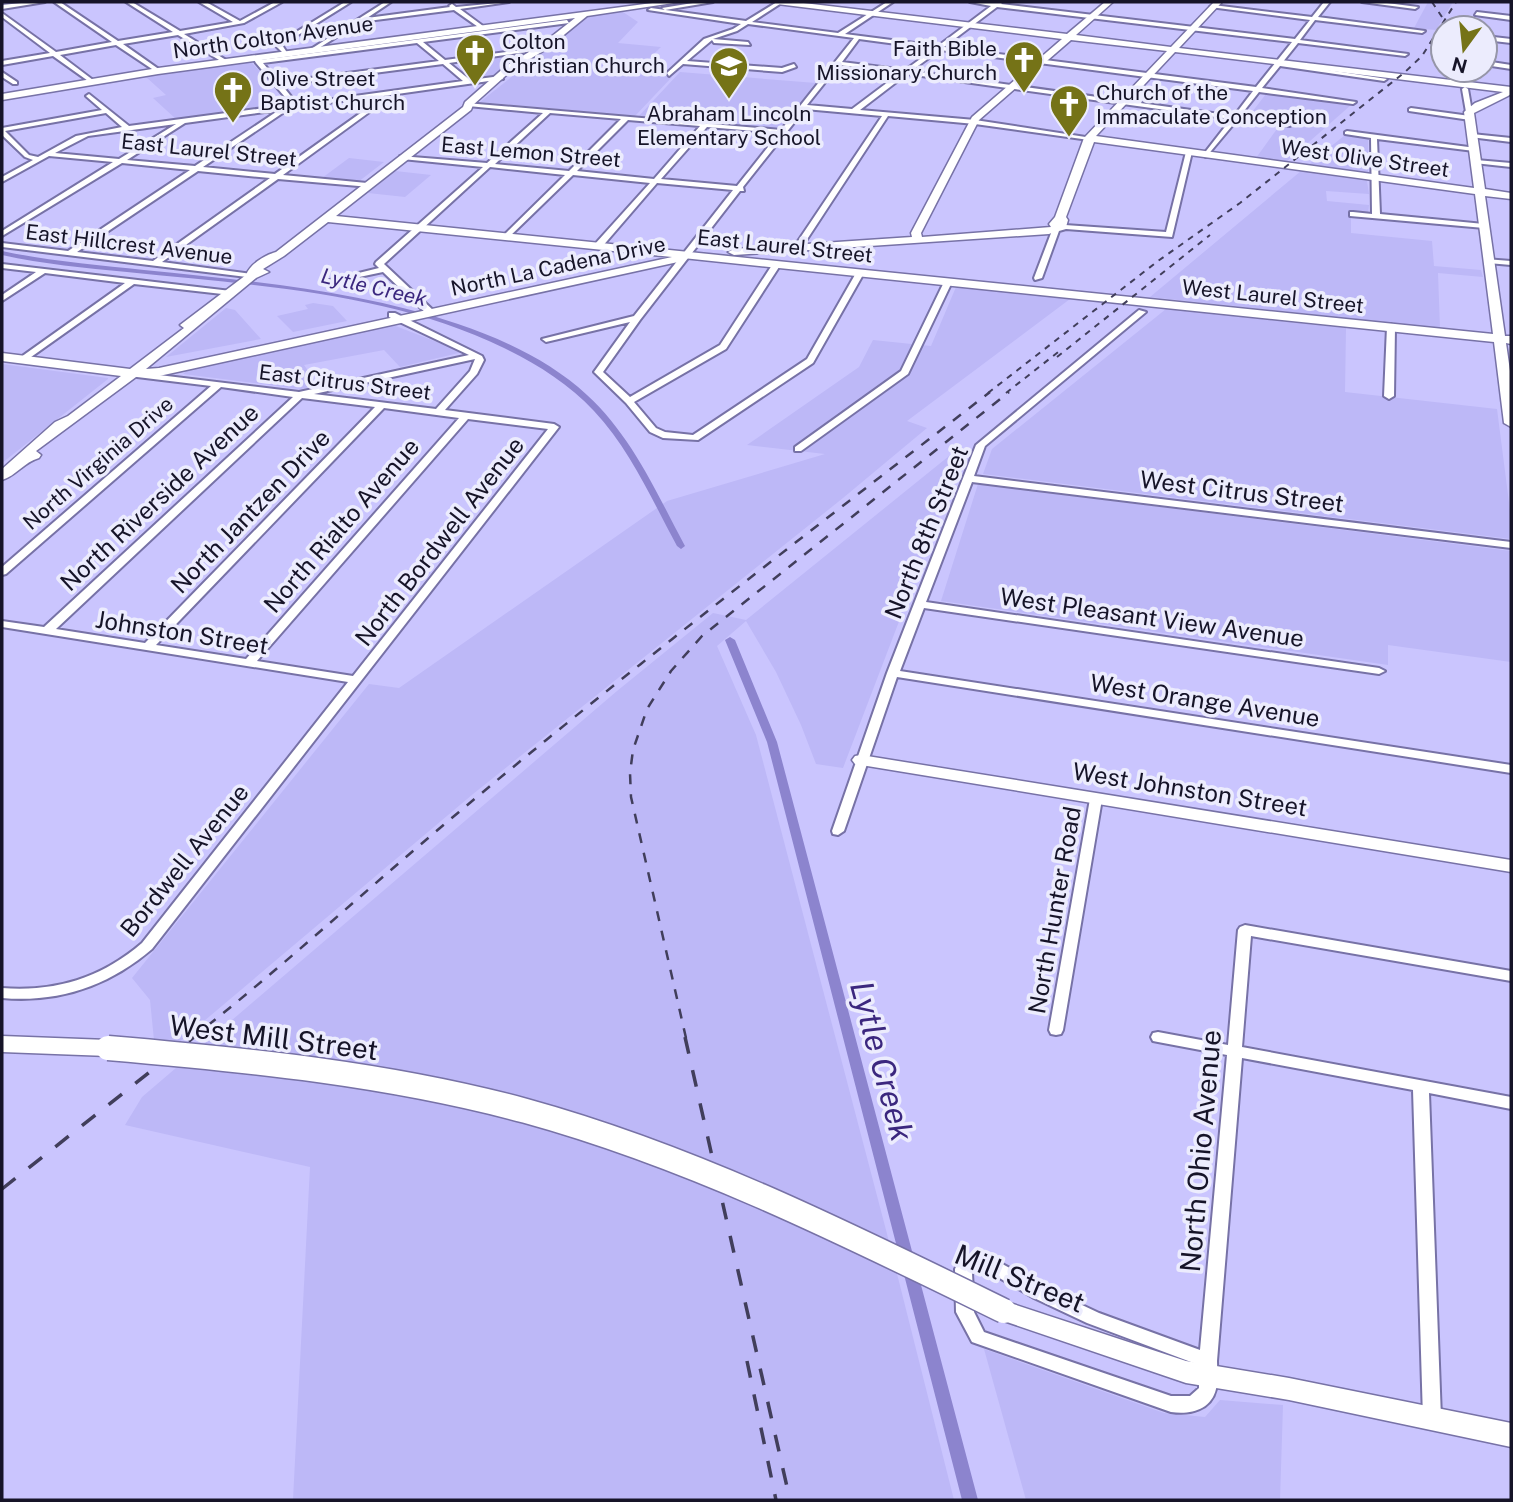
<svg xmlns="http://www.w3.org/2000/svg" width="1513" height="1502" font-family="'Public Sans',sans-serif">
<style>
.built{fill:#bdb8f7}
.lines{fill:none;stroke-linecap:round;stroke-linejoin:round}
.canal{fill:#8c84ce;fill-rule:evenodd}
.street-casing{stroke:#7772a6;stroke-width:4}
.secondary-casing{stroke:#7772a6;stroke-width:3}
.street{fill:#fff;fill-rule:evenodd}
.secondary{fill:#fff;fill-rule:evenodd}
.rail-far2{stroke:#413e5b;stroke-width:2;stroke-dasharray:6 6;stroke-linecap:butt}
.rail-far1{stroke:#413e5b;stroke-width:2.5;stroke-dasharray:10 10;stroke-linecap:butt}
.rail{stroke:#413e5b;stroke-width:3.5;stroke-dasharray:17 17;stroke-linecap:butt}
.secondary-bridge-casing{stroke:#7772a6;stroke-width:27;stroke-linecap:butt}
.secondary-bridge{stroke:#fff;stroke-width:24}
.labels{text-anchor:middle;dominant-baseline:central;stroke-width:7;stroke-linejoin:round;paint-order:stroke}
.far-street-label{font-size:21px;fill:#161428;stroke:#ececfd}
.far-poi-label{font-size:21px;fill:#161428;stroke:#ececfd;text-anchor:start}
.far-water-label{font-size:21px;font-style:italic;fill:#3b277e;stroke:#ececfd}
.street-label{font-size:24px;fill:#161428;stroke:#ececfd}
.near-street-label{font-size:28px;fill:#161428;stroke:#ececfd}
.near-water-label{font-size:32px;font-style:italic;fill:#3b277e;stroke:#ececfd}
</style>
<rect width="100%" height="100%" fill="#cac5fe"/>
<path class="built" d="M1428 2H1453L1436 30 1414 28Z
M623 12 638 22 618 43 661 47 639 68 664 71 662 75 672 77 635 116 480 102 587 17Z
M523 52 494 75 469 79 459 70 491 66 480 57Z
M251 62 274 87 269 91 275 98 284 99 286 105 177 120 153 98 166 95 146 77Z
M680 72 816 83 780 129 638 117Z
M1266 94 1351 105 1285 163 1256 158 1282 122 1249 116Z
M1345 135 1368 138V174L1307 166Z
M349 158 384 162 358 182 322 178Z
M395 171 431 175 405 197 368 193Z
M1301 171 1367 181 1369 194 1326 191 1327 201 1369 205 1368 214 1351 213V233L1432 241 1434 266 1481 270 1483 277 1438 273 1440 328 1150 297Z
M956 287 1070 299 907 421 927 428 843 498 473 794 178 1043 154 1040 150 1000 132 978 369 684 399 688 667 501 825 454 747 445 859 367 873 340 931 346Z
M313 303 333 306 347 321 293 332 277 316 308 309 305 305Z
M226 308 235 310 261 339 166 357Z
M1166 309 1346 328 1345 392 1497 409 1511 518V539L983 474 992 449Z
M393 325 463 352 400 367 384 350 304 365 318 385 301 389 183 374 187 370Z
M2 364 108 378V379L2 463Z
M954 452 963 454 843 768 816 764 801 725 776 672 746 621 717 646 756 735 886 1230 954 1500H293L310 1167 125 1125 142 1097 617 691 713 613 746 620Z
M978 484 1511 551V662L1388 645V665L941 601Z
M984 1349 1164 1413 1205 1417 1220 1400 1283 1405 1280 1500H1026Z"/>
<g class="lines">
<path class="canal" d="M2 251C49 261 97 265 144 270 250 281 357 290 458 324 503 339 552 362 587 395 632 436 657 494 685 546L681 549 677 546C652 500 630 449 594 411 569 384 537 364 504 348 390 292 252 285 127 272 85 268 43 264 2 255Z
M730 637 735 640 777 742 978 1500H962L767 742 725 640Z"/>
<g class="street-casing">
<path id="street" d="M31 2H45L2 9V5Z
M54 2H60L118 41 173 32 126 2H132L180 31 233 22 199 2H206L240 21 275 2H282L244 23 184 34 226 60 224 63 178 35 123 44 160 70 158 73 116 45 60 55 93 80 91 83 53 56 2 65V61L50 53 2 17V13L56 52 112 42Z
M345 2H351L282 45 288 54H284L275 45Z
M385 2H391L367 18 450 7 449 6 452 4 456 7 509 2 460 9 483 26 481 29 454 10 360 22 316 50 311 49Z
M699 2H713L665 10 662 8Z
M777 2H783L752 22 838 33 887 2H893L845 34 938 46 991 6 970 2H1003L1001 4 1295 39 1310 20 1210 7 1213 5 1312 17 1324 2H1330L1318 17 1425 31 1422 33 1315 20 1300 40 1408 54 1405 56 1298 43 1282 63 1387 79 1384 81 1280 66 1262 88 1356 102 1353 104 1259 92 1240 116 1288 123 1290 124V126L1237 120 1206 157 1203 155 1231 119 907 74 860 110 975 120 1092 138 1089 140 975 124 888 116 802 247 798 249 794 247 882 116 805 109 743 187 744 191H740L640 320 603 372 630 397 720 345 774 262H780L781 264 726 349 634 402 656 428 665 432 693 435 807 359 856 273 863 271 864 273 813 363 698 440 663 438 650 432 626 403 594 372 630 322 546 342 542 339 634 316 733 190 657 183 601 248H595V244L650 183 573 175 508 238 504 236 505 234 565 175 490 167 384 264 434 311V315H428L383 272 326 284 322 282 379 268 375 264 376 262 483 167 402 159 400 158V156L487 163 543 113 468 106 465 104 466 103 781 130 854 38 748 24 737 31 713 39 748 42 750 45 714 43 712 40 687 61 782 68 794 64 796 67 782 72 683 64 669 76 667 73 704 39 733 29 741 24 648 10 651 8 746 21ZM997 7 1292 42 1256 87 944 47ZM859 39 934 49 905 70 842 62ZM940 50 1253 91 1234 116 911 71ZM839 65 900 73 852 109 807 105ZM550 113 621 119 569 171 495 164ZM628 120 700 126 654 179 577 171ZM707 127 779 133 737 186 661 179Z
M1362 2H1379L1418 7 1415 9Z
M1477 12 1511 16V20L1475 15Z
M567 20 569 23 423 42 445 60 537 48 540 50 449 63 470 80 501 76 503 79 369 98 375 108 283 175 367 183H370V187L278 179 162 262 252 274H255V278L2 247V243L68 251 190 170 122 163 2 236V231L113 162 49 156 2 182V177L33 160 25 157 2 135V128L102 110 87 97 86 96 89 94 129 126 287 105 290 103 256 63 252 56H256L260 60ZM417 43 439 61 279 82 263 63ZM443 64 463 81 297 104 282 85ZM364 98 369 107 275 174 203 167 290 108ZM279 110 195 166 127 160 185 123ZM106 113 122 127 76 136 38 157 29 155 5 131ZM176 124 119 159 55 153 88 136ZM198 171 270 178 153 261 77 252Z
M1485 36 1511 39V43L1485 40Z
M1485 61 1511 65V69L1485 65Z
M2 72 17 82V84H13L2 77Z
M1465 87 1468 89 1472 112 1469 114 1466 112 1462 89Z
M1411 108 1470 116 1473 118 1470 120 1409 111V109Z
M1347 131 1476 148 1477 149 1474 151 1377 139 1380 214 1484 224 1488 226 1484 228 1350 216V212H1353L1372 214 1371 138 1345 134V132Z
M1472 134 1511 138V142L1470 137V135Z
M1189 150 1192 152 1172 237 1066 229 1059 231 1042 278 1035 280 1034 278 1053 228 1065 225 1166 232 1186 152Z
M1476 160 1511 163V167L1474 163V161Z
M1485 259 1511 261V265L1488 263H1485Z
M2 264 231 291 235 293 231 295 134 284 24 362 20 359 21 357 125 283 45 273 2 301V295L36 272 2 268Z
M945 280 952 282 908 374 801 451H795V447L901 371Z
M1139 310 1146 312 985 446 974 476 1511 542V548L972 482 926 602 1379 668 1385 671 1379 674 924 608 900 671 1511 765V773L897 677 844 831 838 835 833 834 832 831 887 673 976 445Z
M389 313H395L482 356 484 360 477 374 445 410 554 424 559 427 152 949C109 986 58 1003 2 998V988C56 992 101 978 142 943L348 682 2 627V621L44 627 293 397 221 387 6 574 2 575V567L211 386 137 377 133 374 134 372 299 392 469 355 389 317ZM475 359 470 371 436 409 314 394ZM302 398 375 407 145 643 56 629ZM384 408 459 418 246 659 156 645ZM468 419 548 429 353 676 257 661Z
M1391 324 1395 327 1394 396 1389 399 1384 396 1387 327Z
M1096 795 1102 799 1063 1030 1061 1034 1056 1035 1051 1034 1049 1030 1090 799Z
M1245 925 1511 971V981L1251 936 1242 1047 1511 1097V1109L1429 1093 1441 1418 1438 1424 1432 1426 1426 1424 1423 1418 1413 1090 1242 1058 1217 1361C1217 1370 1219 1381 1216 1389 1211 1410 1190 1415 1171 1412L972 1342 956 1312 955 1269C960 1258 975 1255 986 1255L1046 1288 1099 1313 1200 1350 1227 1055 1158 1042 1153 1041 1151 1037 1153 1033 1158 1032 1228 1045 1238 930 1240 927ZM979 1269H984L1034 1298 1087 1323 1199 1365V1388L1190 1396H1171L984 1332 974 1312 972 1273Z"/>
</g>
<g class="secondary-casing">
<path id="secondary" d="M660 2H680L587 16 548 48 512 70 473 105 471 110 336 216 1493 334 1475 194 1094 142 1066 217 1068 220 1066 227 1049 234 734 255 728 252 734 249 912 237 911 233 972 117 1062 39 777 4 773 2H795L1067 34 1105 2H1113L1076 35 1171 47 1214 2H1222L1179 48 1511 87V94L1508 96 1474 113 1485 189 1511 193V199L1485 196 1505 336H1511V344L1506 343 1511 378V427L1504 423 1494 342 683 258 678 262 159 376 136 377 36 451 41 455 39 458C24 462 16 476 2 480V469L55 422 68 416 121 376 2 361V353L130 369 184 328 180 325 246 275C250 264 265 255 276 252L463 107 465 102 506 66 542 44 575 18 158 74 2 100V94L158 68ZM1071 40 1167 51 1084 138 1055 217 1049 224 1051 227 922 237 921 233 979 120ZM1175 52 1503 92 1475 103 1464 112 1474 188 1096 136ZM328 222 672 257 159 368 146 369 256 278 269 272 263 269 284 256Z
M861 755 1511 860V872L855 764 852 760 855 756Z
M2 1036 108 1040 116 1042 119 1048 116 1054 108 1056 2 1052Z
M1004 1301 1186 1361 1289 1378 1511 1423V1447L1289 1400 1186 1383 995 1318 992 1311 995 1304Z"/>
</g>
<use href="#street" class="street"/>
<use href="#secondary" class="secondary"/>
<path class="rail-far2" d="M1432 2 1442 17 1443 25
M1057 357 1210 235
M988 393 1158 261 1240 203 1405 72 1422 56 1456 2
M1006 393 1062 349"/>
<path class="rail-far1" d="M192 1038C284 966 369 887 459 812 632 667 812 530 990 392
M686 1038 631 797 630 773 633 750 647 709 671 671 702 636 1009 392"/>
<path class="rail" d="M685 1037 790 1500
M2 1189 194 1037
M747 1361 776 1500"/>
<g class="secondary-bridge-casing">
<path id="secondary-bridge" d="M108 1048C248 1060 390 1074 526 1111 693 1157 849 1235 1004 1311"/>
</g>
<use href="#secondary-bridge" class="secondary-bridge"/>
</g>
<defs>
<g id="church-pin" transform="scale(2.0125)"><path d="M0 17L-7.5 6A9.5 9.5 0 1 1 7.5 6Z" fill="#757317" stroke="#ececfd"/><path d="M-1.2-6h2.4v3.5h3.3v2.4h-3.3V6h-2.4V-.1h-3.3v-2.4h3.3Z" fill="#fff"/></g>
<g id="school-pin" transform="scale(2.0125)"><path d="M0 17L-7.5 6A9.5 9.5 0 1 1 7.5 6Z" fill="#757317" stroke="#ececfd"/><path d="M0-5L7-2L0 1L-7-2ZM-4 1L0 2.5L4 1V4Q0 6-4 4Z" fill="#fff"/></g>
</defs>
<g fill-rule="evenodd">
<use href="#church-pin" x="475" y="53"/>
<use href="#church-pin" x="1024" y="60"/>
<use href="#school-pin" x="729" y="66"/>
<use href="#church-pin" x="233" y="90"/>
<use href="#church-pin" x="1069" y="104"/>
</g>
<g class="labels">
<g class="far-street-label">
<text transform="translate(273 37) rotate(-8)">North Colton Avenue</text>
<text transform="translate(209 150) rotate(6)">East Laurel Street</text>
<text transform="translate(531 152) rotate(5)">East Lemon Street</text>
<text transform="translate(1365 158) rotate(8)">West Olive Street</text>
<text transform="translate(129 244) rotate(7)">East Hillcrest Avenue</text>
<text transform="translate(785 246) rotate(6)">East Laurel Street</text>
<text transform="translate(558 266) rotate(-12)">North La Cadena Drive</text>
<text transform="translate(1273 296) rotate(6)">West Laurel Street</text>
<text transform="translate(345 382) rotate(7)">East Citrus Street</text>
<text transform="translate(98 463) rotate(-41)">North Virginia Drive</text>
</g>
<g class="far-poi-label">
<text x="502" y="41">Colton<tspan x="502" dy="24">Christian Church</tspan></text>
<text x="997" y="48" text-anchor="end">Faith Bible<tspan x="997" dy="24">Missionary Church</tspan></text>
<text x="260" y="78">Olive Street<tspan x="260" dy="24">Baptist Church</tspan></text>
<text x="1096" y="92">Church of the<tspan x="1096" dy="24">Immaculate Conception</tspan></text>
<text x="729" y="113" text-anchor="middle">Abraham Lincoln<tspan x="729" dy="24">Elementary School</tspan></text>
</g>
<g class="far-water-label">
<text transform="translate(374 287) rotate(13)">Lytle Creek</text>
</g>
<g class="street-label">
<text transform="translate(1242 491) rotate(7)">West Citrus Street</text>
<text transform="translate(159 497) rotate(-43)">North Riverside Avenue</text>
<text transform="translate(250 511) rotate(-46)">North Jantzen Drive</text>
<text transform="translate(341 525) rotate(-49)">North Rialto Avenue</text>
<text transform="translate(926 532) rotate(-68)">North 8th Street</text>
<text transform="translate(439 541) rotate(-52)">North Bordwell Avenue</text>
<text transform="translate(1152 617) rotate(8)">West Pleasant View Avenue</text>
<text transform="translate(182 632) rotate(9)">Johnston Street</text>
<text transform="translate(1205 700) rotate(9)">West Orange Avenue</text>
<text transform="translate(1190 789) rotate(9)">West Johnston Street</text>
<text transform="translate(184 860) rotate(-51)">Bordwell Avenue</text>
<text transform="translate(1054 910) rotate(-80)">North Hunter Road</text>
</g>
<g class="near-street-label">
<text transform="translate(274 1037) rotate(7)">West Mill Street</text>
<text transform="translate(1200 1151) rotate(-85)">North Ohio Avenue</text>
<text transform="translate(1020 1278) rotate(22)">Mill Street</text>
</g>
<g class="near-water-label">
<text transform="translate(882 1061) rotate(75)">Lytle Creek</text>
</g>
</g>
<rect width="1513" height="1502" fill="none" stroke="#161428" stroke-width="7"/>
<g transform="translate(1464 49) rotate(195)"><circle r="33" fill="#ececfd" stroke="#9696a8" stroke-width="2"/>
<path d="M0-5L12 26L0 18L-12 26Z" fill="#757317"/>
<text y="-10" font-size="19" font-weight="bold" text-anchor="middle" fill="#161428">N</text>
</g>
</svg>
